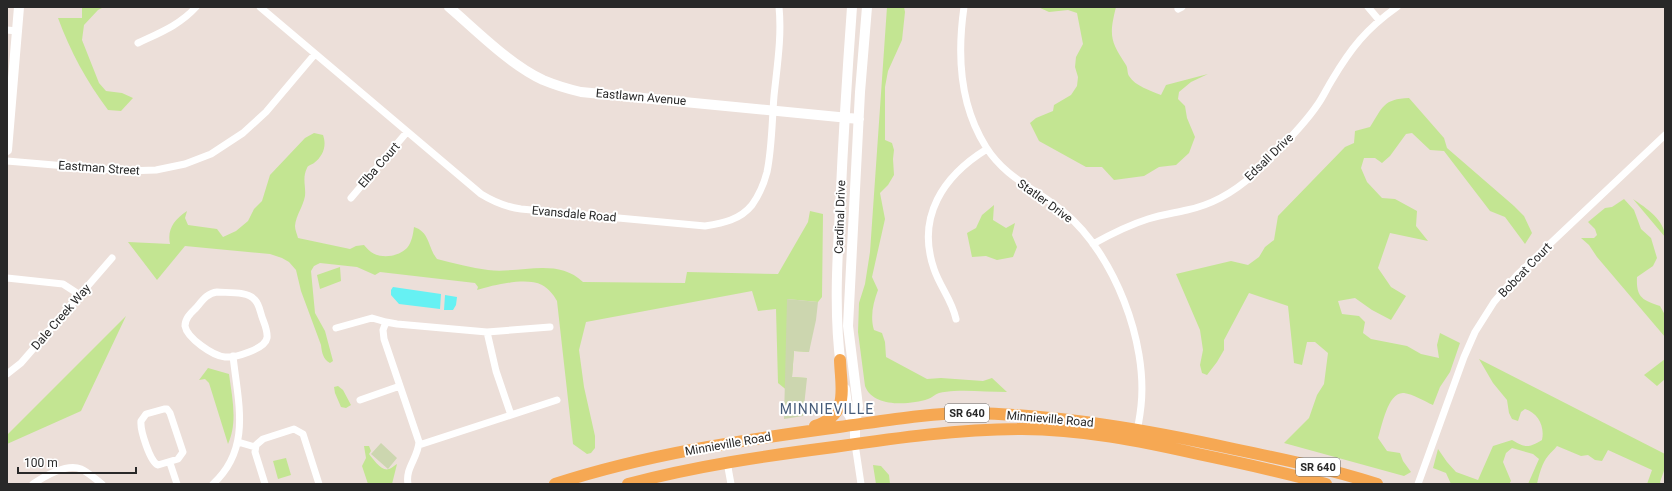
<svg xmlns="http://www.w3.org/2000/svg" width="1672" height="491" font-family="Roboto,sans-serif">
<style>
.green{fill:#c3e592}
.cemetery{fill:#ccd6af}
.water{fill:#66f1f3}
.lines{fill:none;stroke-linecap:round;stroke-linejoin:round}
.street{stroke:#fff;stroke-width:7}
.secondary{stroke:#fff;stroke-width:10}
.primary{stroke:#f6a853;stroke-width:12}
.labels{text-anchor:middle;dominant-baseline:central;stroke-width:4;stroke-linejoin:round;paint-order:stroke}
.shield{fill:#fff;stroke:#686868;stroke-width:1}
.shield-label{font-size:11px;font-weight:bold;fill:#282828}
.street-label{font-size:12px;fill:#282828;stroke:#fff}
.quarter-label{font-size:14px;letter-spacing:1px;fill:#475d7a;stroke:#fff}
</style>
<rect width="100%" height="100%" fill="#ecdfd9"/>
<path class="green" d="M82 7H104L98 10 84 25 82 40 99 83 106 91 122 93 133 98 121 111 108 110C87 82 70 51 58 18H82Z
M887 7H904L905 12 902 40 888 71 885 87V140L892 143 894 150 893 159 894 175 888 185 880 193 885 219 872 277 878 290C873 303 870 317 874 330L882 333 885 342 886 357 927 379 941 378 983 381 992 378 1007 392C989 392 971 390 954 391 950 391 943 392 939 393 935 394 932 398 928 399 910 405 873 408 865 386L858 332 859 303 865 284 870 252Z
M1038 7H1116C1109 35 1110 41 1126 65 1128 68 1127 73 1129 76 1135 86 1151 91 1161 95L1166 85 1208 74 1191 82 1179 92 1178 99 1185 106 1187 118 1195 137 1189 153 1176 165 1159 167 1144 176 1114 180 1102 167H1086L1039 141 1030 123 1036 118 1053 111 1054 105 1071 95 1077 86 1078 77 1075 67 1076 57 1083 44 1077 13 1068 10 1049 12Z
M1409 98 1444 138 1447 148 1514 206 1524 216 1532 233 1525 244 1505 217 1490 211 1444 151 1430 150 1412 133 1406 134 1390 156 1382 163 1375 158H1364L1361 168 1367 182 1382 198 1395 199 1417 211 1416 226 1428 241 1390 233 1378 268 1391 287 1406 296 1391 320 1372 310 1355 298 1338 301 1342 314 1359 316 1365 322 1363 333 1371 339 1407 346 1421 354 1439 358 1437 345 1440 333 1460 343 1450 372 1440 387 1433 405C1424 401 1413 394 1404 393 1388 391 1382 426 1378 438L1387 451 1400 453 1403 461 1411 472 1404 476 1284 443 1309 418 1317 395 1324 384 1328 353 1315 342H1307L1302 365 1294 363 1288 306 1249 293 1224 340V350L1217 362 1207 375 1202 373 1200 365 1203 350 1200 330 1176 274 1231 261 1248 265 1259 257 1265 247 1274 240 1278 216 1345 147 1354 143 1355 131 1370 127C1383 107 1383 99 1409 98Z
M314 133 323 135C327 146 323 156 314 163 311 165 308 165 307 168 302 178 306 186 305 196 303 207 296 215 295 226 295 230 297 234 298 238L350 249 356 246 364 245C366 247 368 250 371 252 381 259 398 257 407 248 412 242 413 234 414 227 430 232 428 248 437 259 454 263 471 268 488 270 520 274 557 257 583 282L685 283 687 272 778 274 808 222 810 211 823 214 822 297 818 302 787 299 810 336 809 352 794 351 792 377 807 378 789 392 778 383 776 309 758 311 752 291 586 322 579 350 584 387 595 436V448L591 453 587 454 573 444 557 301C553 294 549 289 542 285 526 277 494 285 477 290L478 287 475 283 380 272 375 275 357 267 320 263 314 266 311 271 315 313 325 331 333 361 330 363C323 359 322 353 321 345L301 291 296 270 289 262 282 258 270 254 185 246 157 280 128 242 170 244C167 229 174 220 187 211L185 218 188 225 217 229 223 237 236 231 248 221 254 209 262 201 270 175 305 138Z
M1624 199 1634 210 1641 229 1651 238 1657 258 1653 266 1637 277C1636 297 1642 300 1660 306L1665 315V337L1597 257 1589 245 1581 238H1594L1597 235 1595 229 1588 222 1605 208 1612 207Z
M1633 199C1646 208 1665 220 1665 237Z
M994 205 993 220 1006 228 1015 223 1012 235 1017 247 1013 257 997 260 986 256 972 257 967 233 976 228 982 215Z
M340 267 341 281 320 289 317 275Z
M126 316 81 411 7 444V435Z
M1479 359 1665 454V468L1660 482 1661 484H1647L1652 470 1608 450 1602 461 1595 460 1588 455 1581 456 1557 446C1554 450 1551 452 1548 456 1542 463 1539 475 1537 484H1528L1539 459 1533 454 1512 448 1506 453 1503 462 1511 481 1509 484H1451L1446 473 1433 468 1438 449 1447 462 1456 472 1478 480 1493 446 1512 440C1526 448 1528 448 1542 440 1545 426 1538 413 1525 409L1521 412 1518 421 1512 419 1509 413 1507 400 1493 383Z
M1665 359V379L1657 386 1644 375Z
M208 368 229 374C232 397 238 422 228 444L209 383 205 379 199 380Z
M338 386 343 390 351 405 346 408 341 407 335 393 334 387Z
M364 446H369L371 451 369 454C373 459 382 472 389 469 392 468 395 465 397 464L392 484H368L362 466 366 458Z
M286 458 291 475 278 479 273 461Z
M873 465 881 466 889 475 890 484H876Z"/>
<path class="cemetery" d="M787 299 818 302 816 320 809 352 794 351 792 377 807 378 803 416 784 419Z
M381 443 397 458 388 469 371 454Z"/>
<path class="water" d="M393 287 441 294 440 309 399 304 391 295V290Z
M445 295 457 297 456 305 453 310H444Z"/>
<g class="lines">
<path class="street" d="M260 7 481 194C494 202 506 207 521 209L705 226C723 223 740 220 752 205 759 195 764 184 767 172 772 148 772 120 774 96 777 67 782 36 779 7
M964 7C957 55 960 106 986 147 1006 179 1037 189 1065 213 1114 254 1148 342 1141 406 1140 415 1139 424 1136 433
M1368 7 1379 20
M1178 9 1182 7
M7 30 17 31
M138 43C159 33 180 25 196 7
M7 161 125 171 156 170 185 164 211 154 243 133 266 112 315 54
M351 198 407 132
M1093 244C1111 234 1129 225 1148 219 1161 215 1174 213 1187 210 1211 205 1234 192 1253 175 1274 155 1302 128 1318 104 1323 97 1327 88 1332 80 1351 48 1366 29 1397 7
M7 278 63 284 80 295
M217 292C228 293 248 291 255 300 259 304 260 311 262 317 264 323 268 331 267 338 265 349 235 358 225 357 213 356 187 338 185 326 185 318 191 313 196 308 202 301 207 293 217 292Z
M956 319C952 300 940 287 934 269 916 217 943 176 987 149
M336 328 372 318 386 322
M487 332 550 327
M7 374 21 363 112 258
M360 400 400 386
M164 409H167L170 413 183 452 178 459 158 465C150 462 140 430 141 421L146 414Z
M238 442 255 447
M855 444 861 484
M419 445 557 400
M727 462 731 484
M170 463 177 484
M33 484C45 476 66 463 81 469 88 472 95 479 102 484
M213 484C252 448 238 403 233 356
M265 484 255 452 256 445 263 439 294 429 303 434 319 484
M408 484C405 468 418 458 419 442L384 339 383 330 386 322 397 324 487 332 496 371 511 415
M1418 484 1464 357 1475 332 1494 302 1517 275 1665 135"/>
<path class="secondary" d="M449 7C477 31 509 64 543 80 555 85 568 89 581 92L859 119
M7 150 19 7
M841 367C834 316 837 262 840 210 843 142 847 75 852 7
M845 389 848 413 855 425
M855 444V425L858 406 848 326 860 92 867 7"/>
<path class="primary" d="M815 426C850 414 841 390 840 360
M555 484C647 454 743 440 839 427 883 421 928 413 972 413 1061 415 1148 430 1234 449 1282 459 1330 469 1377 484
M628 484C696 466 764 456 834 447 896 438 959 429 1022 429 1080 429 1141 441 1198 454 1241 463 1283 472 1326 484"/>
</g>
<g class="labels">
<g class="shield">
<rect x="945" y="404" width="44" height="18" rx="3"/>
<rect x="1296" y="458" width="44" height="18" rx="3"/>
</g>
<g class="shield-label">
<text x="967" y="413">SR 640</text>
<text x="1318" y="467">SR 640</text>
</g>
<g class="street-label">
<text transform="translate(641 97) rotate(5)">Eastlawn Avenue</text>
<text transform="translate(1269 157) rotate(-44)">Edsall Drive</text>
<text transform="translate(379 165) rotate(-49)">Elba Court</text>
<text transform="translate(99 168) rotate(4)">Eastman Street</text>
<text transform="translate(1045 201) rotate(36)">Statler Drive</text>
<text transform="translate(574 214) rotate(5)">Evansdale Road</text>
<text transform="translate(840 217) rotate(-88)">Cardinal Drive</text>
<text transform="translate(1525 270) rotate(-46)">Bobcat Court</text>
<text transform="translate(61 317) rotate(-49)">Dale Creek Way</text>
<text transform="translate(1050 419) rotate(5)">Minnieville Road</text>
<text transform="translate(728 444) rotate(-10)">Minnieville Road</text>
</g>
<g class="quarter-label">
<text x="827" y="409">MINNIEVILLE</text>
</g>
</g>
<rect width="1672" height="491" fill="none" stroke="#282828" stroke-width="16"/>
<path d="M18 467v6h118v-6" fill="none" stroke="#282828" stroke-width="2"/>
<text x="24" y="467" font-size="12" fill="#282828" stroke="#ffffff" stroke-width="3" paint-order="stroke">100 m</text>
</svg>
